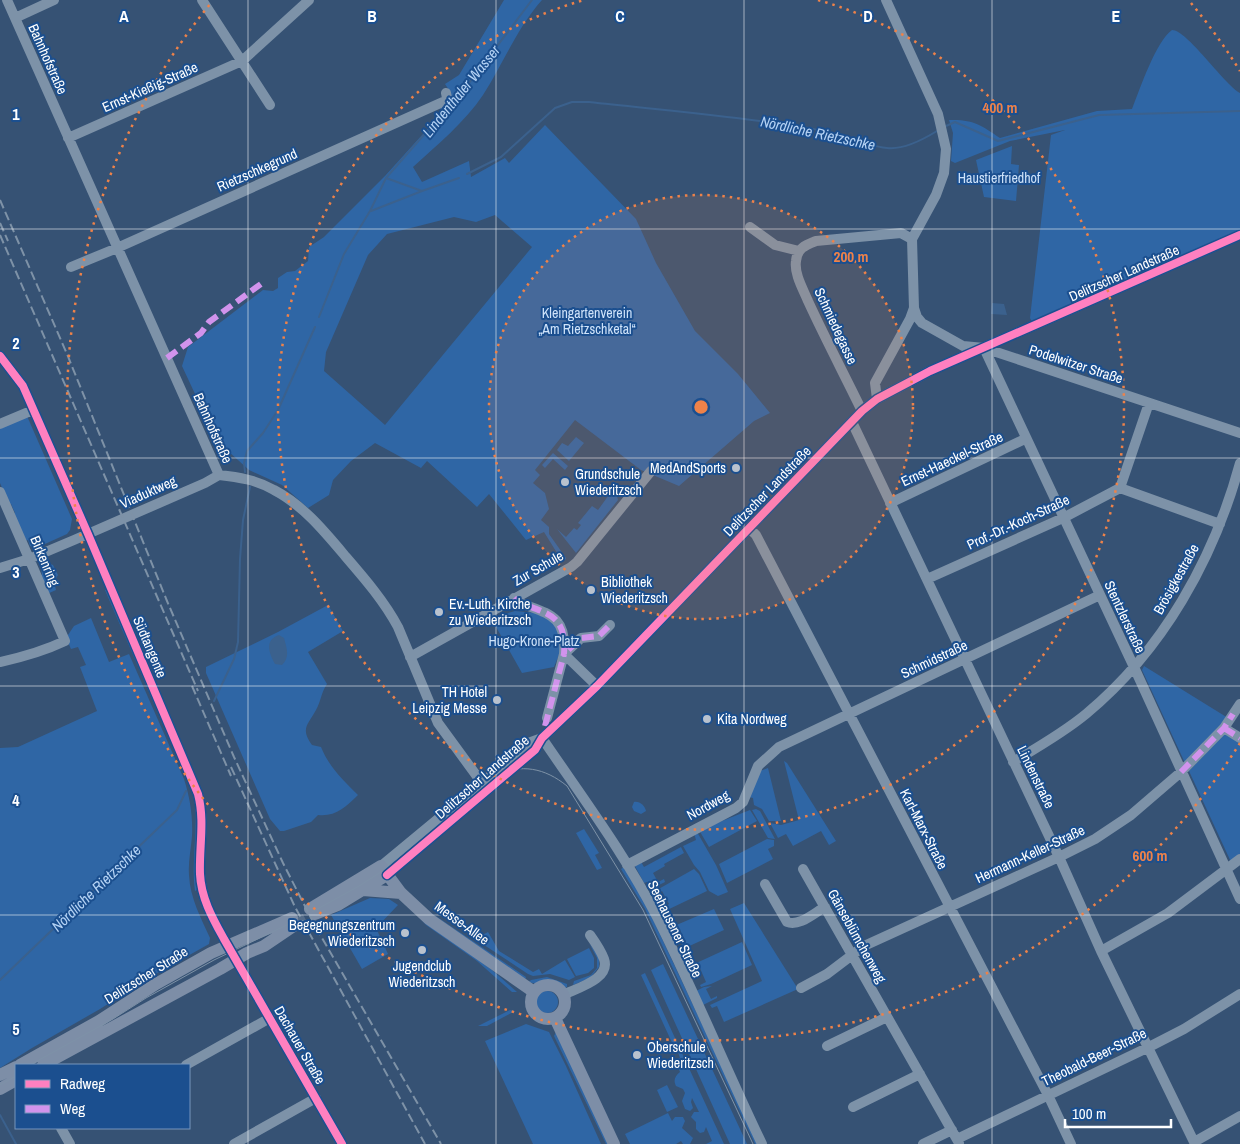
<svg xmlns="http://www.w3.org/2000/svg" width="1240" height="1144" font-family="'Archivo Narrow',sans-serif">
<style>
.green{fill:#2f66a5;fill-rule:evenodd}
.water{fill:#3b618d}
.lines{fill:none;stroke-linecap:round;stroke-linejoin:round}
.stream{stroke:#3b618d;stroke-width:2}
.major-tunnel{stroke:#546c89;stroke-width:12;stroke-dasharray:12 6;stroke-linecap:butt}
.minor{stroke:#7d92a8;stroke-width:10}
.major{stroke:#7d8ea7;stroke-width:12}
.tram{stroke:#7e92a7;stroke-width:1}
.rail{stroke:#7e92a7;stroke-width:2;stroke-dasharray:9 4;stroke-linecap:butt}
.quiet{stroke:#d193ec;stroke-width:6;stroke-dasharray:12 6;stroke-linecap:butt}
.cycleway-casing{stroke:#1b4f8f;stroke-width:11}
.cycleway{stroke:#ff80c0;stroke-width:8}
.grid{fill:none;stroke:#fff;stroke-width:1;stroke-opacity:0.55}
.ring{fill:none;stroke:#ee8249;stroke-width:2.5;stroke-dasharray:2.5 5}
.poi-dot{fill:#b9c2ce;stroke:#1b4f8f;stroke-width:2}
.labels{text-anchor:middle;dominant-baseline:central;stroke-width:4;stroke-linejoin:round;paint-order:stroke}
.street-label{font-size:14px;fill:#fff;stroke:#1b4f8f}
.park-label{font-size:14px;fill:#cfe3fa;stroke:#1b4f8f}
.poi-label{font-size:14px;fill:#fff;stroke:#1b4f8f;text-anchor:start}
.water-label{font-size:15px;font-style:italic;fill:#b5d3f5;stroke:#1b4f8f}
.grid-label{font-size:16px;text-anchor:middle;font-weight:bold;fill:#fff;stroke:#1b4f8f;stroke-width:4;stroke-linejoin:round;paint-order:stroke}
.centre{fill:#ee8249;stroke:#1b4f8f;stroke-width:2.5}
.ring-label{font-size:15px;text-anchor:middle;font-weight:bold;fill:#ee8249;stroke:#1b4f8f;stroke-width:4;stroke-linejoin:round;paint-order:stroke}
</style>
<rect width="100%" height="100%" fill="#365274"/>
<path class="green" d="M504 0H542C517 28 503 64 483 95 465 122 437 145 413 167L422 182 469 161 471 177 505 158 509 163 545 125 636 219 656 263 695 331 738 374 770 413 754 421 679 486 641 470 575 420 535 470 540 475 533 483 545 493 549 509 541 520 549 527V534L566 558V559L562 561 544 532 526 540 489 494 477 507 427 461 421 468 375 443 351 461 333 480 329 495 308 508 282 485 249 470 217 441 182 366 188 347 263 290 273 291 278 288V278L287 272 295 271 308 261 309 247 324 237 385 176 442 113 440 107 449 90 445 84 459 75ZM495 215 532 247 385 425 324 371 326 352 368 255 387 234 454 217 476 222Z
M1172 30C1187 30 1223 83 1240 93V230L1032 322 1030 318 1051 135 1065 130 1010 141 955 163 951 161 953 133 949 120C973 119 981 125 1000 138L1097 111 1132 109C1140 89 1156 41 1172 30Z
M1012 146 1011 164 1019 165 1016 201 984 197 976 160Z
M27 416 72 519 70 530 67 534 36 548 30 546 28 540 25 541 13 514 15 513 11 504H9L0 483V427Z
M576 437 584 443 569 461 557 450 562 443 568 446Z
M553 453 568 466 565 470 553 459 545 468 542 465Z
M611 492 617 496 618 500 576 553 557 529 566 537 574 528 577 530 581 525 578 523 592 506 598 510Z
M45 562 53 565 58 575 54 582 56 590 47 594 40 576 42 575 41 567Z
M107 589 182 768 114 611 105 590Z
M328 605 343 631 308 652 327 684C321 693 321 701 316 710 308 725 300 728 312 745L321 747C329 767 343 780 358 795 346 807 335 817 318 815L311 822 284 831H280L270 819 206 673V667L278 632Z
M515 611 536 613 551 619 560 633 561 650 554 667 522 673 491 618Z
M91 618 109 662 129 654 184 779C190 798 193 816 192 836 191 849 188 862 189 875 190 898 201 918 210 938L209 944 152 976 100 1009 32 1048 0 1068V748L18 747 97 711 80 667 86 665 78 647 71 649 66 638 74 626Z
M1144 666 1228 718 1185 763 1142 670Z
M1225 733 1240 741V854L1231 862 1189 771Z
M784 761 787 763 836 841 829 845 821 831 793 846 786 834 778 838 770 823 781 825 799 820Z
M768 768 781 821H769L762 809 754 805 753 798 749 797 757 772Z
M195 802 197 808 195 876 197 890 195 891C191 861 198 832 195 802Z
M634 802C640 801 645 806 646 811L641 814 634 811 632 807Z
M756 809 760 811 775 839 768 838 752 810Z
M750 810 757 821 709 847 699 830Z
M584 829 599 853 595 855 602 868 597 870 576 833Z
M697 832 716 865 728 892 718 896 709 891 700 872 694 865 683 846 696 840 694 833Z
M767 839 774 840V846L768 849 773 859 727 883 719 864Z
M681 847 684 853 664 864 665 866 653 873 658 882 664 879 665 882 651 889 647 882 644 883 635 866 640 860 644 867Z
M624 867 643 898 758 1144H755L645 909 621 869Z
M694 869 699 874 707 891 665 911 664 908 669 904 662 891 657 894 655 891Z
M370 898 389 899 398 905 376 928 388 954 362 969 331 915Z
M744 903 798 989 724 1022 717 1006 712 1008 710 1005 762 981 730 909Z
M714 909 724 930 683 949 681 945 686 942 680 930 670 935 667 929Z
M427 910 526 977 525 980Z
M670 912 674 924 666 927 661 916Z
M420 918 492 970 517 992H512L477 961 426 925Z
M488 932 499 951 533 972 539 969 542 974 565 960 575 977 569 980 550 974 533 976 528 974 475 939Z
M742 942 752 965 711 984 701 987 700 985 706 982 699 966 693 969 692 965Z
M589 943 599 957V967L590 978 573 985 574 981 591 975 597 968V958Z
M589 948 594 958V968L588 973 576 976 567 959Z
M663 964 747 1144H730L651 970Z
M645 973 724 1144H706L712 1141 706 1127 704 1132 700 1133 696 1129V1122L691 1117 694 1112H699L692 1098 691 1102 693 1108 690 1111 685 1109 682 1101 685 1093 683 1089 676 1086C673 1080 675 1076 680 1072L675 1060 680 1058 676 1046 674 1047 641 975Z
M547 977 567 984V987L565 988C548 975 542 987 529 982L531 980Z
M712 986 706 989 711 999 717 996V998L703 1005 696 991 704 987Z
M536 1002a11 11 0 1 1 22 0a11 11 0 1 1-22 0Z
M510 1010 515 1011 487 1026H478Z
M526 1024 549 1032 566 1066 601 1144H533L485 1041Z
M556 1032 609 1144H606L554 1036Z
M667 1085 678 1107 667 1112 657 1090Z
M668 1113 672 1121 675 1117H683L685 1121 682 1128 693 1138 690 1144H683L681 1141 676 1144H630L625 1134Z"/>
<path class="water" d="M992 303 1004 304 1007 315 991 314Z
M279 635 284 638C287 649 290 657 282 665L275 664C269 653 264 640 279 635Z"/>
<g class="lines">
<path class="stream" d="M946 126 955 122 998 141 1099 115 1240 111
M467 174 501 157 555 108 572 102H589C662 110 736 116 809 128 835 133 860 145 887 148 903 150 924 139 937 131
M386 178 422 191 459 178
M371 211 422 191
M319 317 344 254 370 211 386 178 421 138 447 112 532 0
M245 472 244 463 247 451 263 433 278 410 315 327
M214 701 234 659 238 642 240 559 243 520 250 487
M0 980 177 810 186 791
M0 1115 16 1144"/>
<path class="major-tunnel" d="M295 925 314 915"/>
<path class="minor" d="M7 0 219 475
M202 0 270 105
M15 18 54 0
M68 138 242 61 309 0
M750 227 775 245 799 251
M71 267 117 248 445 101 447 98 446 93
M914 308 917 317 922 323 963 346 984 348 1240 433
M984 348 1134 667 1240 899
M0 356 23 386 88 534 198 794C205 821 199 847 200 874 201 898 213 919 224 939L342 1144
M877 399 875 383 910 319 914 308 912 239 936 195 944 173 946 149 938 114 886 0
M862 411C844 374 825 338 808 301 803 289 794 274 796 261 797 248 806 245 816 241L901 233 912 239
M852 422 1059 857 1101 951 1195 1144
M0 424 33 410
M219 475C238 477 257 480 274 490 303 505 325 532 346 557 365 579 384 601 398 627L438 723 487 790
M1120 488 1149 403
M0 492 65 641C44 651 23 657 0 662
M890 503 1025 439
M749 528 756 535 1048 1095 1071 1144
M0 568 29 559 74 540 205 483 219 475
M927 579 1063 518 1120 488 1220 524
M514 598 518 602C547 614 567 614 564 654L581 638 599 636 610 625
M410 657 571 567 577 562 651 471
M547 718 564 654 597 686
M1224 728 1240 738
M542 738C582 797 625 854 657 917 694 991 726 1069 762 1144
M1013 762C1038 747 1063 733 1086 714 1163 650 1214 559 1240 463
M627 865 736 808 743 802 758 766 779 747 1100 595
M381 866 531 742 542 738
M803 869 959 1143
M387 875 535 750 542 738 597 686 862 411 877 399 930 371 1240 235
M765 884 787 922C799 927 814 913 825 907
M1101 951 1168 913 1240 859
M801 988 827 974 864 946 1059 857 1095 839 1131 815 1181 772 1224 728 1240 704
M563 995C577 988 611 979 604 959 601 951 595 942 590 935
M827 1046 887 1017
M186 1065 270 1018
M853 1107 920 1074
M61 1128 70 1144
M957 1139 1149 1047 1184 1029 1240 994
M1194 1142 1240 1116
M234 1144 316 1098
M923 1144 952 1130"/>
<path class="major" d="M363 890 401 893
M310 909 381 866 401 893 429 919 534 992
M315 914 338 905 387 875
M531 1002a17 17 0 1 1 34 0a17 17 0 1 1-34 0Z
M555 1018 614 1144
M20 1065 99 1021 156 984 211 953 292 918
M43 1065 220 969 247 953 264 946 295 925
M0 1075 16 1067
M0 1089 16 1080"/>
<path class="tram" d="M312 912 359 886 384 870 495 776C521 763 545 768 567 786L643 910 753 1144
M30 1065 113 1019 146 998 214 960 293 922
M0 1085 16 1076"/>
<path class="rail" d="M0 200 67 354 167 601 234 757 283 863 314 924 441 1144
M0 223 8 241
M0 235 198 691
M192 686 231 776
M231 767 295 907 425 1144"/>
<path class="quiet" d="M167 358 201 333 209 322 265 281
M514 598 518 602C547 614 567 614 564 654L581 638 599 636 610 625
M545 726 564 654
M1224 728 1240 738
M1181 772 1224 728 1233 714"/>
<g class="cycleway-casing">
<path id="cycleway" d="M0 356 23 386 88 534 198 794C205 821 199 847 200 874 201 898 213 919 224 939L342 1144
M387 875 535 750 542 738 597 686 862 411 877 399 930 371 1240 235"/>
</g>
<use href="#cycleway" class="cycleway"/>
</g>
<path class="grid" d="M248 0V1144M496 0V1144M744 0V1144M992 0V1144M0 229H1240M0 458H1240M0 686H1240M0 915H1240"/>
<circle cx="701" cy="407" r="212" fill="#ee8249" fill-opacity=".12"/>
<g class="ring">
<circle cx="701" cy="407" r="212"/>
<path d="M818 0A423 423 0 1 1 584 0"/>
<path d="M1240 743A635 635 0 1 1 211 3M1191 3A635 635 0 0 1 1240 71"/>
</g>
<g class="poi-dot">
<circle cx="736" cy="468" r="5"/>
<circle cx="565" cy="482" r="5"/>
<circle cx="591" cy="590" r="5"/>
<circle cx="439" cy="612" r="5"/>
<circle cx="497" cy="700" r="5"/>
<circle cx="707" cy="719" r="5"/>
<circle cx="405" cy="933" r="5"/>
<circle cx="422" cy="950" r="5"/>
<circle cx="637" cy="1055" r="5"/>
</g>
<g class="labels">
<g class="street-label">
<text transform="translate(48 59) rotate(66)">Bahnhofstraße</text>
<text transform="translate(150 87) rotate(-24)">Ernst-Kießig-Straße</text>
<text transform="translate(257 170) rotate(-24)">Rietzschkegrund</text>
<text transform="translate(1124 273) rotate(-24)">Delitzscher Landstraße</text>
<text transform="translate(836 326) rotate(65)">Schmiedegasse</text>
<text transform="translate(1076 364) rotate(18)">Podelwitzer Straße</text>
<text transform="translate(213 428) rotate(66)">Bahnhofstraße</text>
<text transform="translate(952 459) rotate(-25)">Ernst-Haeckel-Straße</text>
<text transform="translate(767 491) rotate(-46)">Delitzscher Landstraße</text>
<text transform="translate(148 492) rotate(-24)">Viaduktweg</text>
<text transform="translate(1018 522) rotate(-25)">Prof.-Dr.-Koch-Straße</text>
<text transform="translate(45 561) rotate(67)">Birkenring</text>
<text transform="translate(538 568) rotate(-30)">Zur Schule</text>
<text transform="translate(1176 579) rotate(-61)">Brösigkestraße</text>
<text transform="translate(1125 617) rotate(65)">Stentzlerstraße</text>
<text transform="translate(150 647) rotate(67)">Südtangente</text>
<text transform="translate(934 659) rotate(-25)">Schmidstraße</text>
<text transform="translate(482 777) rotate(-41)">Delitzscher Landstraße</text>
<text transform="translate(1036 777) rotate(64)">Lindenstraße</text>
<text transform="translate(708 805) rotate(-29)">Nordweg</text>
<text transform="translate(924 829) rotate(63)">Karl-Marx-Straße</text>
<text transform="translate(1030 854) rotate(-25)">Hermann-Keller-Straße</text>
<text transform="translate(462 923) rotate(36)">Messe-Allee</text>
<text transform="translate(675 929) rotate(64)">Seehausener Straße</text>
<text transform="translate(857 936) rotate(61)">Gänseblümchenweg</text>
<text transform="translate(146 975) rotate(-32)">Delitzscher Straße</text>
<text transform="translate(300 1045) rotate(60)">Dachauer Straße</text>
<text transform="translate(1094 1057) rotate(-26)">Theobald-Beer-Straße</text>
</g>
<g class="park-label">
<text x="999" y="178">Haustierfriedhof</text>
<text x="587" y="313">Kleingartenverein<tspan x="587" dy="16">„Am Rietzschketal“</tspan></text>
<text x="534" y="641">Hugo-Krone-Platz</text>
</g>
<g class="poi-label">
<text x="726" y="468" text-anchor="end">MedAndSports</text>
<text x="575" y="474">Grundschule<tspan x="575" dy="16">Wiederitzsch</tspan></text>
<text x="601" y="582">Bibliothek<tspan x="601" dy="16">Wiederitzsch</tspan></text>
<text x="449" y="604">Ev.-Luth. Kirche<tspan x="449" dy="16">zu Wiederitzsch</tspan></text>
<text x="487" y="692" text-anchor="end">TH Hotel<tspan x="487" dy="16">Leipzig Messe</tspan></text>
<text x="717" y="719">Kita Nordweg</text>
<text x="395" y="925" text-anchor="end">Begegnungszentrum<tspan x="395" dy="16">Wiederitzsch</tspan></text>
<text x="422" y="966" text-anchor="middle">Jugendclub<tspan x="422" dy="16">Wiederitzsch</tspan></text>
<text x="647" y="1047">Oberschule<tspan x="647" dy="16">Wiederitzsch</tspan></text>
</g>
<g class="water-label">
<text transform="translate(461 91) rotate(-51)">Lindenthaler Wasser</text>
<text transform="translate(818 133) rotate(12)">Nördliche Rietzschke</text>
<text transform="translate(96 888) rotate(-44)">Nördliche Rietzschke</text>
</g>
</g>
<g class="grid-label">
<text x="124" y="22">A</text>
<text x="372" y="22">B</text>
<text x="620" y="22">C</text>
<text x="868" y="22">D</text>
<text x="1116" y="22">E</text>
<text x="16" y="120">1</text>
<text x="16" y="349">2</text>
<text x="16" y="578">3</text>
<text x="16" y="806">4</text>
<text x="16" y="1035">5</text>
</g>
<circle cx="701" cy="407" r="8" class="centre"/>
<g class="ring-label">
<text x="1000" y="113">400 m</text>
<text x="851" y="262">200 m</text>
<text x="1150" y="861">600 m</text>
</g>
<rect x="15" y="1064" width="175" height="65" fill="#1b4f8f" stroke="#7695bc"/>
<rect x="25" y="1080" width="25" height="8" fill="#ff80c0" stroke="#7695bc"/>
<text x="60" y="1089" font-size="15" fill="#ffffff">Radweg</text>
<rect x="25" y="1105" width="25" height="8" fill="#d193ec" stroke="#7695bc"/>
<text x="60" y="1114" font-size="15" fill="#ffffff">Weg</text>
<path d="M1065 1119v8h106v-8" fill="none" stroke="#ffffff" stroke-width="2.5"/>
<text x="1072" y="1119" font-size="15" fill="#ffffff" stroke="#1b4f8f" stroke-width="4" paint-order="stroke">100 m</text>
</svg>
